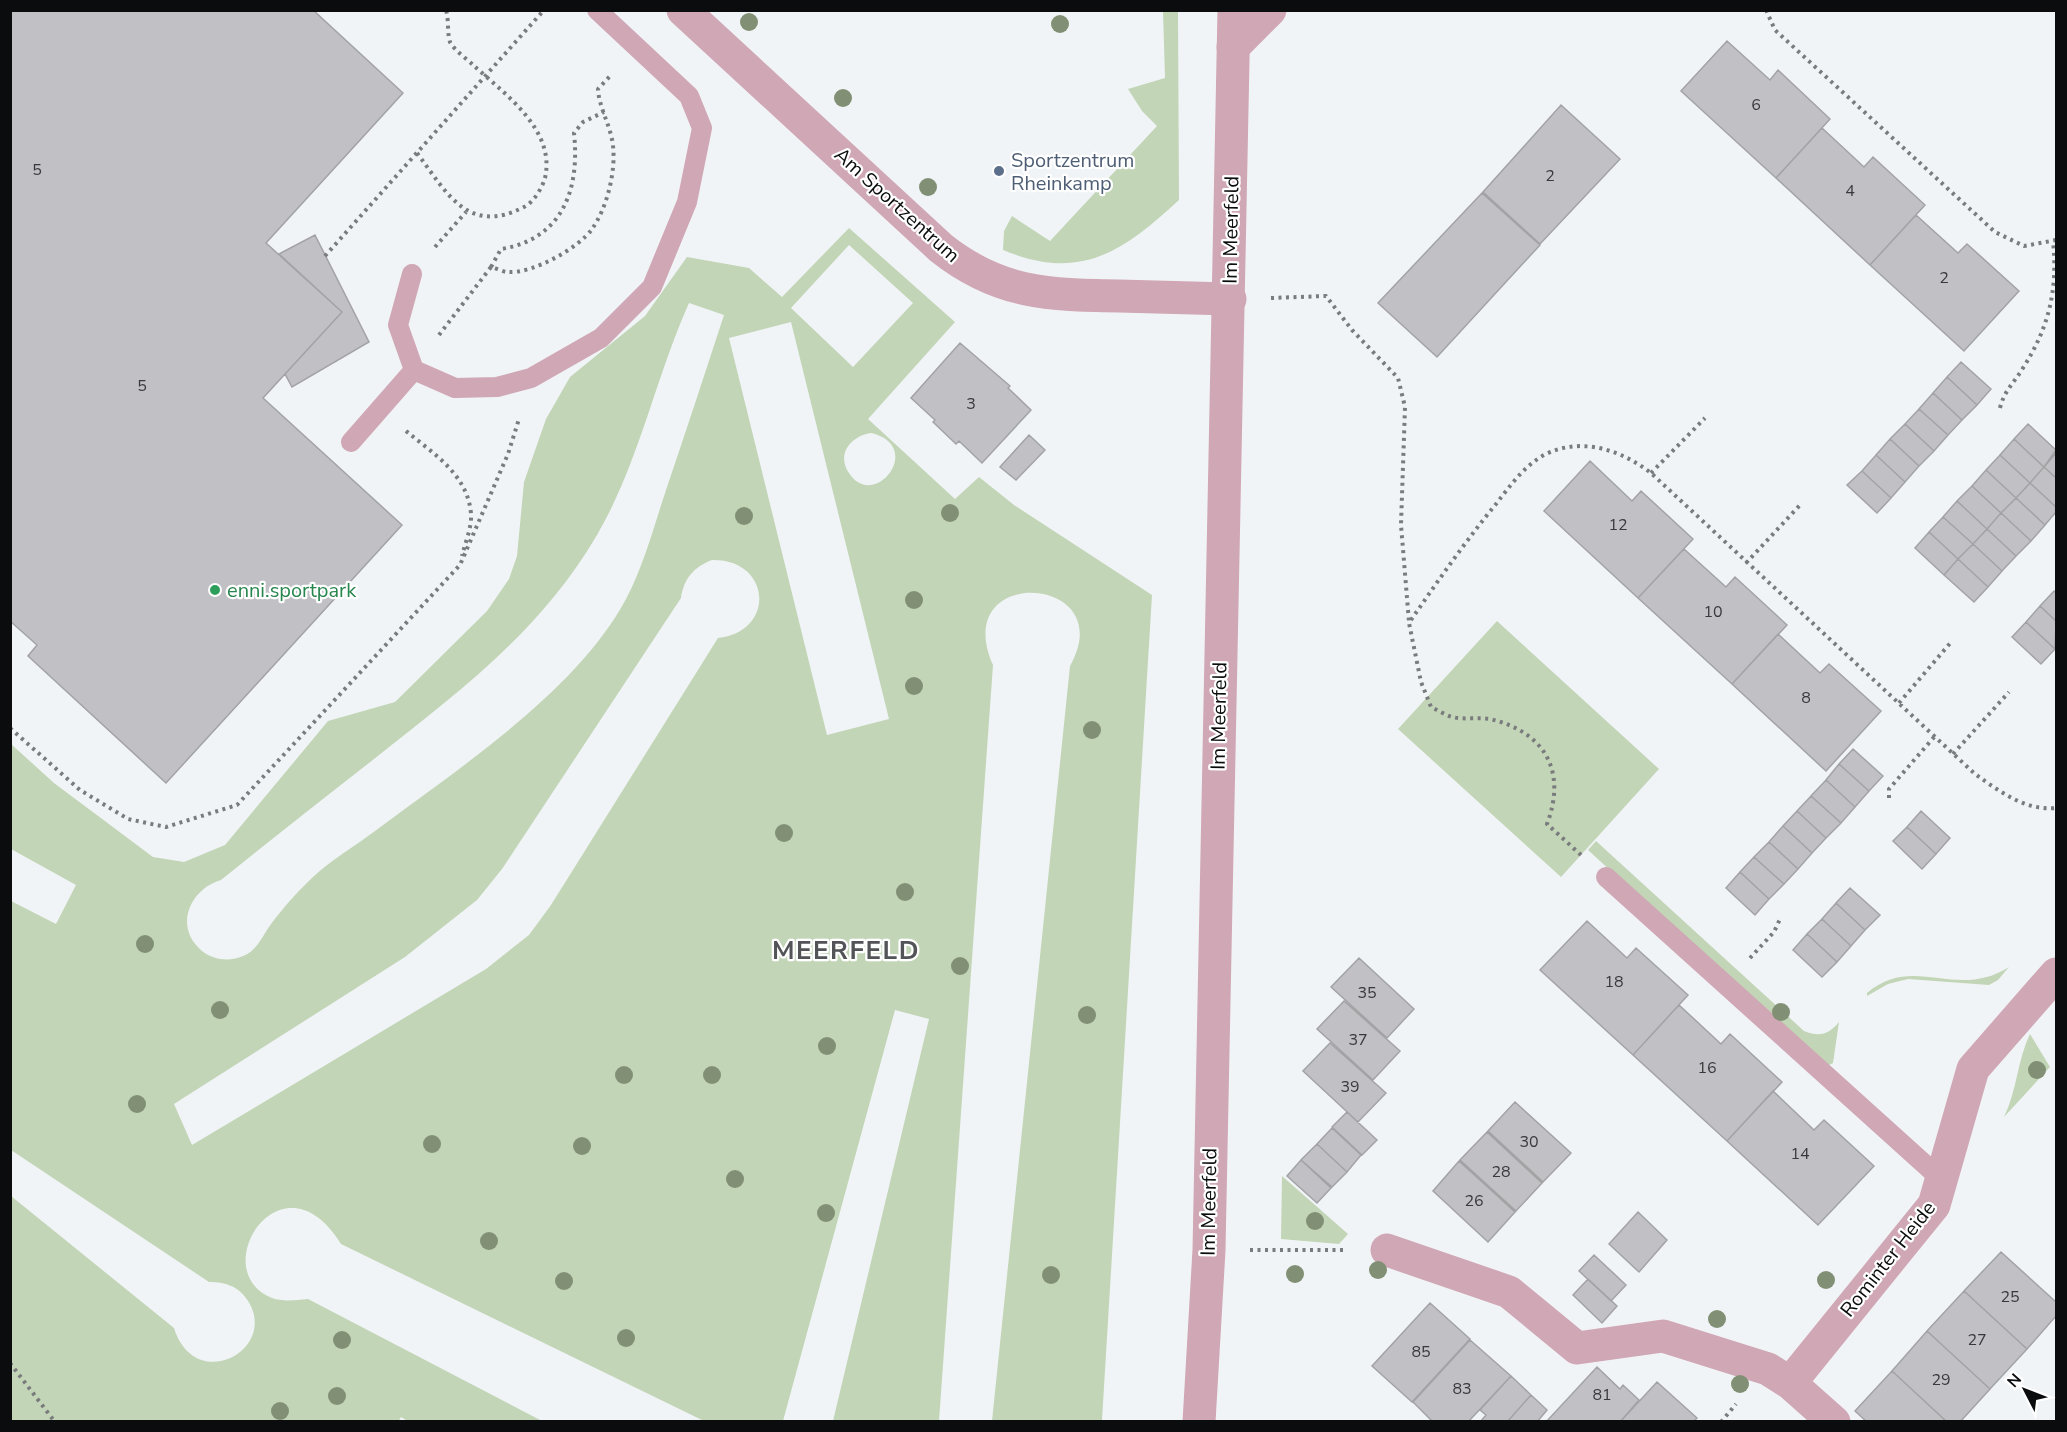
<svg xmlns="http://www.w3.org/2000/svg" width="2067" height="1432" font-family="'Nunito Sans',sans-serif">
<style>
.green{fill:#c2d5b6;fill-rule:evenodd}
.building{fill:#c1c0c4;stroke:#a3a3a6;stroke-width:1.5}
.lines{fill:none;stroke-linecap:round;stroke-linejoin:round}
.path{stroke:#797b7d;stroke-width:4;stroke-dasharray:3 4.5;stroke-linecap:butt}
.service{stroke:#d0a7b4;stroke-width:20}
.minor{stroke:#d0a7b4;stroke-width:33}
.tertiary{stroke:#d0a7b4;stroke-width:33}
.tree{fill:#819075}
.service-dot{fill:#5c6f8a;stroke:#fff;stroke-width:2}
.leisure-dot{fill:#2e9e5b;stroke:#fff;stroke-width:2}
.labels{text-anchor:middle;dominant-baseline:central;stroke-width:4.5;stroke-linejoin:round;paint-order:stroke}
.number-label{font-size:16px;fill:#38393b}
.service-label{font-size:20px;fill:#4e5e75;stroke:#fff;text-anchor:start}
.street-label{font-size:20px;fill:#0b0c0d;stroke:#fff}
.leisure-label{font-size:20px;fill:#27864d;stroke:#fff;text-anchor:start}
.district-label{font-size:26px;font-weight:bold;letter-spacing:1.5px;fill:#525457;stroke:#fff}
</style>
<rect width="100%" height="100%" fill="#f1f4f7"/>
<path class="green" d="M1163 11H1178L1179 200C1123 252 1080 282 1003 250L1004 231 1012 216 1050 241 1157 126 1142 111 1128 89 1165 78Z
M849 228 955 322 868 419 955 499 979 477 1014 505 1152 595 1102 1420 992 1421 1070 666C1122 574 948 563 993 665L939 1421H833L929 1019 895 1010 783 1421H704L341 1244C282 1148 204 1271 272 1298 283 1302 296 1300 308 1299L542 1421 409 1422 401 1417 398 1422 11 1421V1196L174 1328C195 1395 279 1350 248 1301 239 1286 225 1282 209 1282L11 1150V901L56 924 76 885 11 849V744L54 783 153 857 184 862 225 845 328 721 395 702 487 611 509 579 517 556 524 482 546 419 570 377 645 316 687 257 749 268 782 297ZM849 245 913 303 853 367 791 308ZM689 303 724 315C705 373 686 431 666 490 654 526 644 565 626 599 576 692 459 768 375 831 355 846 331 860 313 877 298 891 283 908 271 924 262 936 258 950 243 956 230 962 213 960 202 951 173 927 190 889 221 880 272 839 323 799 374 759 460 691 540 632 597 535 639 463 655 379 689 303ZM791 322 889 719 827 735 729 338ZM871 433C926 446 874 512 849 473 836 454 851 436 871 433ZM712 560C772 559 776 632 718 638L551 905 529 935 486 969 192 1145 174 1104 405 957 477 900 502 869 681 598C684 578 694 567 712 560Z
M1497 621 1659 769 1561 877 1398 729Z
M1596 841 1804 1031C1820 1037 1828 1035 1839 1022L1833 1063 1825 1067 1588 850Z
M2009 967 1998 980 1989 985 1908 979 1888 984 1867 996V993C1914 953 1956 1001 2009 967Z
M2030 1034 2050 1067 2004 1117C2017 1091 2017 1061 2030 1034Z
M1282 1176 1348 1234 1339 1244 1281 1239Z"/>
<path class="building" d="M10 10H313L403 93 266 243 342 312 263 398 402 525 166 783 28 656 37 645 10 621Z
M1727 41 1770 80 1778 70 1830 119 1776 178 1681 91Z
M1561 105 1620 159 1540 244 1483 192Z
M1822 128 1864 167 1873 157 1925 205 1870 265 1776 178Z
M1482 193 1540 245 1437 357 1378 303Z
M1916 215 1958 253 1967 244 2019 291 1964 351 1870 265Z
M315 235 369 342 292 387 285 374 342 312 279 254Z
M960 343 1010 386 1008 388 1031 410 982 463 959 441 956 444 933 422 935 420 911 398Z
M1961 362 1991 389 1977 405 1947 377Z
M1947 377 1977 405 1962 420 1933 393Z
M1933 393 1962 420 1948 435 1919 409Z
M1919 409 1948 435 1934 451 1905 424Z
M1905 424 1934 451 1919 466 1890 439Z
M2028 424 2056 450 2044 467 2014 439Z
M1029 435 1045 450 1016 480 1000 467Z
M1890 439 1919 466 1905 482 1876 455Z
M2014 439 2044 467 2030 483 2000 455Z
M2056 453V478L2044 467Z
M1876 455 1905 482 1891 498 1862 471Z
M2000 455 2030 483 2016 498 1986 470Z
M1590 461 1632 501 1641 491 1693 539 1638 598 1544 511Z
M2044 467 2056 478V507L2030 483Z
M1986 470 2016 498 2001 513 1972 486Z
M1862 471 1891 498 1877 513 1847 485Z
M2030 483 2056 507V512L2045 525 2016 498Z
M1972 486 2001 513 1987 529 1957 501Z
M2016 498 2045 525 2031 541 2001 513Z
M1957 501 1987 529 1973 544 1943 517Z
M2001 513 2031 541 2016 556 1987 529Z
M1943 517 1973 544 1958 559 1929 532Z
M1987 529 2016 556 2002 571 1973 544Z
M1929 532 1958 559 1944 575 1915 548Z
M1973 544 2002 571 1988 587 1958 559Z
M1684 549 1726 587 1735 577 1787 625 1732 684 1638 598Z
M1958 559 1988 587 1974 602 1944 575Z
M2054 591 2056 593V621L2040 606Z
M2040 606 2056 621 2055 649 2026 622Z
M2026 622 2055 649 2041 664 2012 637Z
M1778 634 1820 673 1829 664 1881 711 1826 771 1732 684Z
M1853 749 1883 776 1869 791 1839 764Z
M1839 764 1869 791 1855 807 1826 780Z
M1826 780 1855 807 1841 823 1811 796Z
M1811 796 1841 823 1826 838 1797 811Z
M1797 811 1826 838 1812 853 1783 826Z
M1921 811 1950 838 1936 854 1907 827Z
M1783 826 1812 853 1798 869 1769 842Z
M1907 827 1936 854 1922 869 1893 841Z
M1769 842 1798 869 1784 884 1754 857Z
M1754 857 1784 884 1769 899 1740 872Z
M1740 872 1769 899 1755 915 1726 888Z
M1850 888 1880 915 1865 930 1836 903Z
M1836 903 1865 930 1851 946 1822 919Z
M1822 919 1851 946 1837 962 1807 934Z
M1587 921 1627 958 1636 948 1688 995 1633 1055 1540 970Z
M1807 934 1837 962 1822 977 1793 950Z
M1359 958 1414 1009 1387 1038 1331 987Z
M1344 1001 1400 1051 1373 1080 1317 1029Z
M1679 1005 1721 1044 1730 1034 1782 1082 1727 1141 1633 1055Z
M1330 1043 1386 1093 1358 1122 1303 1071Z
M1773 1091 1814 1130 1824 1120 1874 1166 1818 1225 1727 1141Z
M1515 1102 1571 1153 1543 1182 1488 1131Z
M1347 1112 1377 1140 1362 1155 1332 1127Z
M1332 1128 1361 1155 1347 1172 1317 1144Z
M1487 1132 1542 1183 1516 1211 1460 1160Z
M1317 1144 1347 1172 1332 1187 1301 1160Z
M1301 1160 1331 1188 1317 1203 1287 1176Z
M1459 1161 1515 1212 1488 1242 1433 1191Z
M1638 1212 1667 1240 1639 1272 1609 1244Z
M2001 1252 2056 1302V1316L2027 1349 1964 1291Z
M1594 1255 1626 1285 1611 1301 1579 1271Z
M1588 1279 1617 1306 1602 1323 1573 1295Z
M1964 1291 2027 1349 1990 1389 1927 1331Z
M1430 1303 1470 1339 1412 1402 1372 1366Z
M1927 1331 1990 1389 1960 1422H1947L1892 1371Z
M1470 1340 1511 1376 1468 1422H1433L1413 1402Z
M1597 1367 1620 1389 1623 1385 1639 1400 1620 1422H1546Z
M1892 1371 1947 1422H1867L1855 1411Z
M1511 1376 1531 1395 1507 1422H1480L1486 1415 1480 1410Z
M1657 1382 1697 1418 1693 1422H1620Z
M1531 1395 1547 1410 1537 1422H1507Z"/>
<g class="lines">
<path class="path" d="M1766 10 1775 30 1995 232 2024 246 2056 240
M417 153C447 193 468 236 524 207 534 202 542 188 545 178 556 130 505 94 473 65 467 59 454 50 450 42 447 33 449 20 446 10
M435 247 466 212
M325 256 544 10
M491 267 501 249C563 239 580 189 574 133L583 122 604 112
M1271 298 1326 296 1352 330 1398 378 1405 407 1401 525 1409 622
M439 335 491 267C496 268 503 272 508 272 532 274 579 248 592 229 607 208 616 171 613 146 611 126 599 108 598 89L612 74
M2000 408C2004 391 2014 383 2023 368 2049 327 2058 290 2053 241
M406 431C434 454 468 475 471 514 472 527 465 543 462 556
M1651 473 1705 418
M1746 563 1801 504
M1899 703 1952 641
M10 728 80 790 128 819 166 827 237 805 460 565 508 454 519 419
M1953 754 2009 692
M1889 798V789L1935 736
M1581 855 1547 824C1567 771 1545 732 1490 719 1478 717 1464 720 1452 717 1445 715 1438 710 1431 707L1421 682 1409 623C1437 582 1465 542 1496 504 1510 486 1524 466 1544 455 1581 436 1621 450 1651 473L1975 774C1999 791 2025 811 2056 808
M1750 958 1774 932 1780 919
M1250 1250H1345
M10 1363 55 1422
M1721 1422 1736 1404"/>
<path class="service" d="M414 370 455 388 497 387 531 378 601 338 652 287 687 202 702 128 689 96 597 10
M351 442 414 370 398 325 412 274
M1606 877 1941 1179"/>
<path class="minor" d="M683 10 941 248C999 294 1049 295 1119 296 1156 297 1193 298 1230 299
M1233 47 1270 10
M1387 1250 1509 1292 1577 1348 1663 1336 1768 1369 1790 1383 1834 1422
M1790 1383 1934 1205 1973 1069 2056 974"/>
<path class="tertiary" d="M1199 1422 1209 1250 1234 10"/>
</g>
<g class="tree">
<circle cx="749" cy="22" r="9"/>
<circle cx="1060" cy="24" r="9"/>
<circle cx="843" cy="98" r="9"/>
<circle cx="928" cy="187" r="9"/>
<circle cx="950" cy="513" r="9"/>
<circle cx="744" cy="516" r="9"/>
<circle cx="914" cy="600" r="9"/>
<circle cx="914" cy="686" r="9"/>
<circle cx="1092" cy="730" r="9"/>
<circle cx="784" cy="833" r="9"/>
<circle cx="905" cy="892" r="9"/>
<circle cx="145" cy="944" r="9"/>
<circle cx="960" cy="966" r="9"/>
<circle cx="220" cy="1010" r="9"/>
<circle cx="1781" cy="1012" r="9"/>
<circle cx="1087" cy="1015" r="9"/>
<circle cx="827" cy="1046" r="9"/>
<circle cx="2037" cy="1070" r="9"/>
<circle cx="624" cy="1075" r="9"/>
<circle cx="712" cy="1075" r="9"/>
<circle cx="137" cy="1104" r="9"/>
<circle cx="432" cy="1144" r="9"/>
<circle cx="582" cy="1146" r="9"/>
<circle cx="735" cy="1179" r="9"/>
<circle cx="826" cy="1213" r="9"/>
<circle cx="1315" cy="1221" r="9"/>
<circle cx="489" cy="1241" r="9"/>
<circle cx="1378" cy="1270" r="9"/>
<circle cx="1295" cy="1274" r="9"/>
<circle cx="1051" cy="1275" r="9"/>
<circle cx="1826" cy="1280" r="9"/>
<circle cx="564" cy="1281" r="9"/>
<circle cx="1717" cy="1319" r="9"/>
<circle cx="626" cy="1338" r="9"/>
<circle cx="342" cy="1340" r="9"/>
<circle cx="1740" cy="1384" r="9"/>
<circle cx="337" cy="1396" r="9"/>
<circle cx="280" cy="1411" r="9"/>
</g>
<circle class="service-dot" cx="999" cy="171" r="6"/>
<circle class="leisure-dot" cx="215" cy="590" r="6"/>
<g class="labels">
<g class="number-label">
<text x="1756" y="105">6</text>
<text x="37" y="170">5</text>
<text x="1550" y="176">2</text>
<text x="1850" y="191">4</text>
<text x="1944" y="278">2</text>
<text x="142" y="386">5</text>
<text x="971" y="404">3</text>
<text x="1618" y="525">12</text>
<text x="1713" y="612">10</text>
<text x="1806" y="698">8</text>
<text x="1614" y="982">18</text>
<text x="1367" y="993">35</text>
<text x="1358" y="1040">37</text>
<text x="1707" y="1068">16</text>
<text x="1350" y="1087">39</text>
<text x="1529" y="1142">30</text>
<text x="1800" y="1154">14</text>
<text x="1501" y="1172">28</text>
<text x="1474" y="1201">26</text>
<text x="2010" y="1297">25</text>
<text x="1977" y="1340">27</text>
<text x="1421" y="1352">85</text>
<text x="1941" y="1380">29</text>
<text x="1462" y="1389">83</text>
<text x="1602" y="1395">81</text>
</g>
<g class="service-label">
<text x="1011" y="160">Sportzentrum<tspan x="1011" dy="23">Rheinkamp</tspan></text>
</g>
<g class="street-label">
<text transform="translate(897 205) rotate(42)">Am Sportzentrum</text>
<text transform="translate(1231 230) rotate(-89)">Im Meerfeld</text>
<text transform="translate(1219 716) rotate(-89)">Im Meerfeld</text>
<text transform="translate(1209 1202) rotate(-89)">Im Meerfeld</text>
<text transform="translate(1888 1259) rotate(-52)">Rominter Heide</text>
</g>
<g class="leisure-label">
<text x="227" y="590">enni.sportpark</text>
</g>
<g class="district-label">
<text x="846" y="950">MEERFELD</text>
</g>
</g>
<rect width="2067" height="1432" fill="none" stroke="#0b0c0d" stroke-width="24"/>
<g transform="translate(2025 1390) rotate(312)" stroke="#ffffff" stroke-width="4.5" paint-order="stroke">
<path d="M0-4.5L10 22L0 15L-10 22Z" fill="#0b0c0d"/>
<text y="-9" font-size="16" font-weight="bold" text-anchor="middle" fill="#0b0c0d">N</text>
</g>
</svg>
